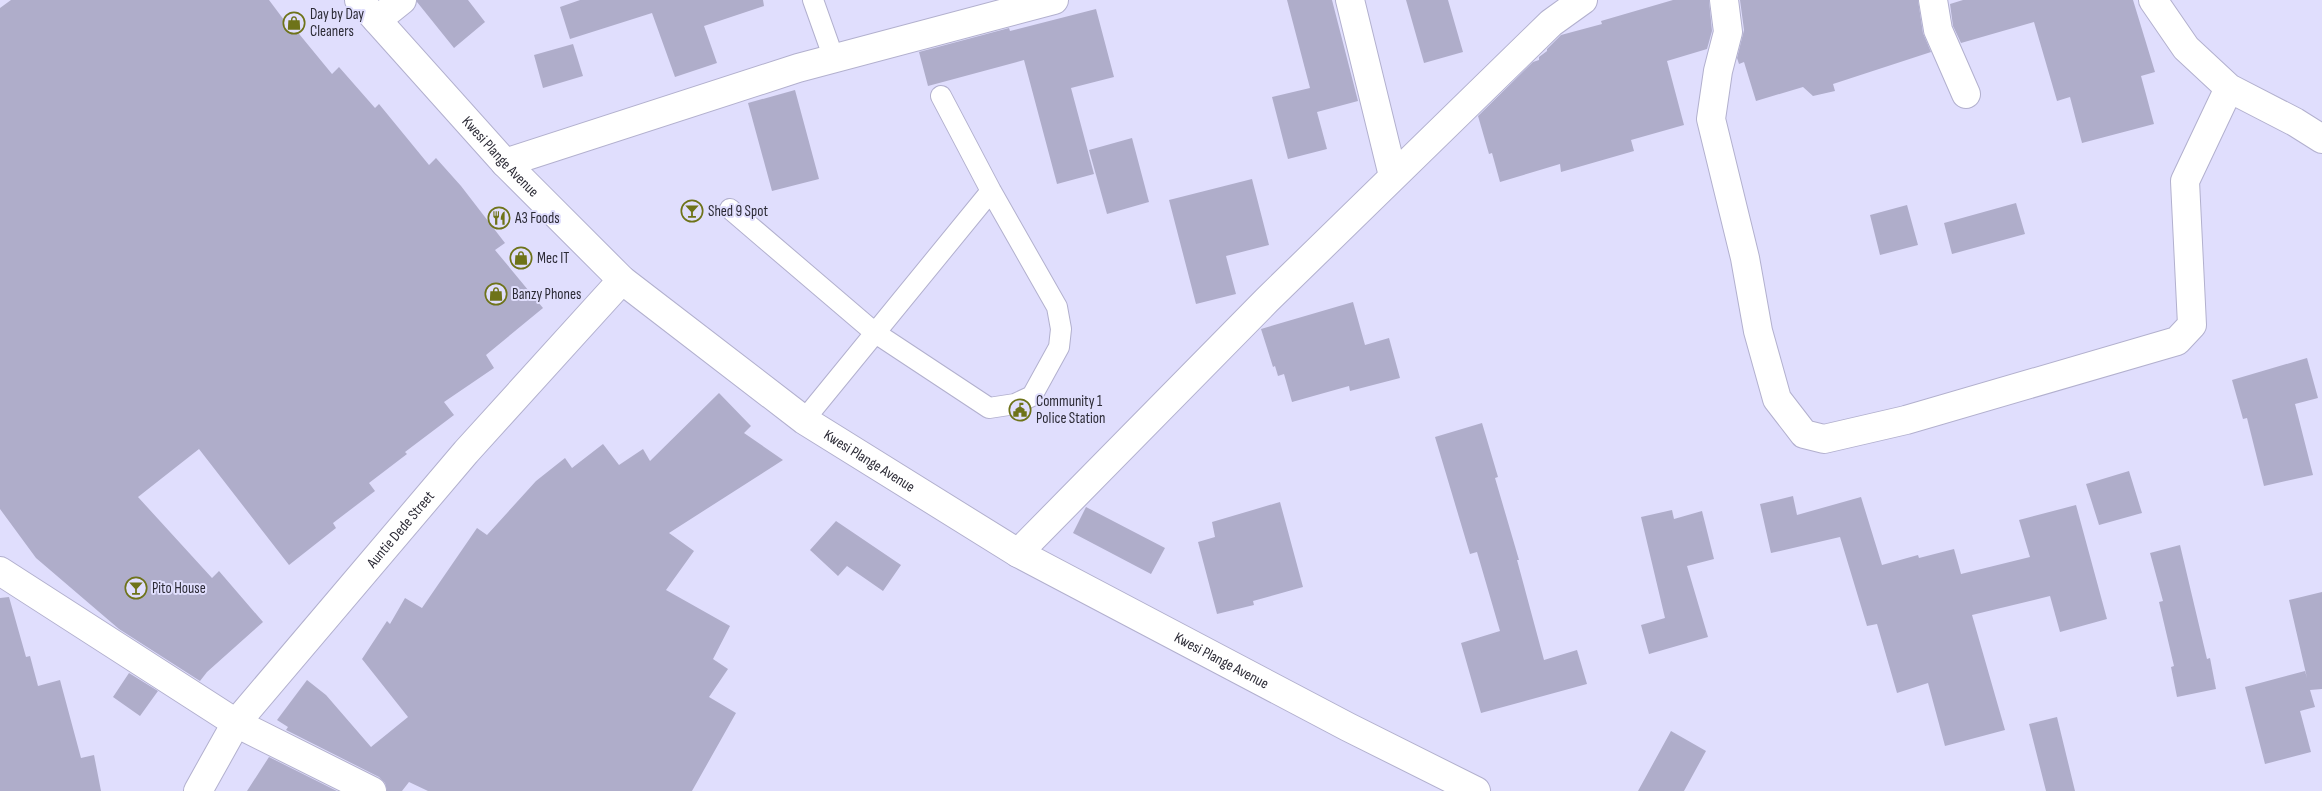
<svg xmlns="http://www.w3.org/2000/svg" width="2322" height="791" font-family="'Sofia Sans Condensed',sans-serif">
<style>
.building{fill:#afadca}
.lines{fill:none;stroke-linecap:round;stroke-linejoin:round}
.service-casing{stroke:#b2b0ce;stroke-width:22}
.minor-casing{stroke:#b2b0ce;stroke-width:30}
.tertiary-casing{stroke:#b2b0ce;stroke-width:30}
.service{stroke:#fff;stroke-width:20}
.minor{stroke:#fff;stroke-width:28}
.tertiary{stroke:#fff;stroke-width:28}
.labels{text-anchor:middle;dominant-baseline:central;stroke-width:4;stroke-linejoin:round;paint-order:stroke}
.poi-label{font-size:15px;fill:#2c2b36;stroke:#e0defd;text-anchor:start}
.street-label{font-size:15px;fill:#2c2b36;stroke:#e0defd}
</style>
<rect width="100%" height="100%" fill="#e0defd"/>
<path class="building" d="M11 0H269L284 20 286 18 332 74 339 67 375 108 379 104 429 165 436 158 461 186 505 243 495 250 543 308 486 355 494 368 444 402 454 415 405 452 407 454 369 483 375 491 333 523 336 528 289 565 199 449 138 497 212 578 219 571 263 622 207 672 200 681 119 629 36 558 0 509V8Z
M417 0H468L485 22 454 48 417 2Z
M580 0H763L764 6 704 26 717 63 675 77 652 13 570 39 560 7Z
M1287 0H1332L1358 101 1317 112 1327 149 1288 159 1272 97 1310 88Z
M1406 0H1448L1463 52 1424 63Z
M1673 0H1709L1712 31 1707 49 1667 61 1684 125 1631 140 1634 151 1561 172 1560 164 1500 182 1492 153 1489 154 1478 116 1533 62 1539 60V57L1547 51V49L1561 35 1602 24 1601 21Z
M1740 0H1918L1923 33 1931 52 1833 84 1835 91 1813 96 1803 87 1756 101 1744 62 1739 64 1737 58 1744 30Z
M1963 0H2133L2155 72 2141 76 2154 124 2082 143 2070 97 2057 101 2034 22 1961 43 1953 26 1950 4Z
M1096 9 1114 77 1071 88 1094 174 1057 184 1024 60 928 86 919 52 1009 28 1010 31Z
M573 44 583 76 543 88 534 55Z
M795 90 819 179 772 191 748 103Z
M1132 138 1149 202 1107 214 1089 150Z
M1252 179 1269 245 1226 256 1236 294 1196 304 1169 200Z
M2016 203 2025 234 1952 254 1944 223Z
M1907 205 1918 245 1880 255 1870 215Z
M1353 302 1365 345 1389 338 1400 378 1350 391 1349 386 1292 402 1284 374 1278 376 1275 366 1273 367 1261 329Z
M2307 358 2318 398 2295 404 2313 475 2264 486 2247 418 2243 419 2232 380Z
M719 393 751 426 744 433 783 460 669 533 694 551 666 590 730 626 713 659 728 669 709 697 736 713 692 791H428L409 782 402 791H387L385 783 379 777 286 730 288 727 277 720 307 680 326 695 371 747 408 717 362 659 387 621 390 624 405 598 422 608 477 528 487 535 536 481 565 458 572 468 603 444 619 465 643 449 650 461Z
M1482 423 1498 477 1495 478 1519 560H1517L1544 660 1577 650 1587 684 1481 713 1461 643 1500 631 1477 552 1470 554 1435 437Z
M2129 471 2142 513 2099 525 2086 484Z
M1793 496 1797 515 1861 497 1882 565 1918 555 1919 558 1954 549 1961 574 2030 557 2019 520 2076 505 2107 619 2060 632 2050 596 1972 615 2005 730 1945 746 1928 683 1897 693 1877 624 1867 626 1840 537 1771 553 1760 504Z
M1280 502 1303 587 1253 601 1254 605 1217 614 1198 542 1215 537 1212 522Z
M1086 507 1165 548 1151 574 1073 533Z
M1672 510 1674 519 1702 511 1714 559 1687 566 1708 637 1649 654 1641 625 1665 618 1641 517Z
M836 521 901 565 883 591 847 566 838 576 810 550Z
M2180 545 2207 659 2210 658 2216 689 2177 697 2171 667 2174 666 2159 602 2163 601 2150 553Z
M2322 592V689L2310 690 2315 707 2300 711 2311 752 2265 764 2245 687 2305 671 2307 678 2289 600Z
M9 597 26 657 30 656 38 686 60 680 81 758 94 755 101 791H0V598Z
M129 673 158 691 140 716 113 697Z
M2057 717 2075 791H2046L2029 724Z
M1671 731 1706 751 1684 791H1638Z
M269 757 337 791H247Z"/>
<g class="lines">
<g class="service-casing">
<path id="service" d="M813 0 834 59
M730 209 874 332 989 408 1015 404 1032 396 1059 347 1061 329 1057 307 991 191 941 96
M804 420 991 191"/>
</g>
<g class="minor-casing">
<path id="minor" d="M1350 0 1393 176
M1724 0 1728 32 1718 71 1711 119 1745 258 1758 331 1777 399 1804 434 1824 439 1906 420 2177 341 2192 325 2185 181 2229 88
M1933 0 1938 30 1966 94
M2153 0 2186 48 2229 88 2295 122 2322 139
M377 20 402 0
M505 163 798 68 1054 0
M1018 553 1267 300 1551 23 1583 0
M0 571 236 723 372 791"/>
</g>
<g class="tertiary-casing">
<g id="tertiary">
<path id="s1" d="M359 0 505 163 622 280 804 420 1018 553 1348 727 1476 791"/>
<path id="s2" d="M198 791 236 723 466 452 622 280"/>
</g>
</g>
<use href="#service" class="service"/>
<use href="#minor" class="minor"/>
<use href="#tertiary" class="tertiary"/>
</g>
<defs>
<g id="shop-ring" transform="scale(1.125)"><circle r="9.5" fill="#e0defd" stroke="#6e7319" stroke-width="1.5"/><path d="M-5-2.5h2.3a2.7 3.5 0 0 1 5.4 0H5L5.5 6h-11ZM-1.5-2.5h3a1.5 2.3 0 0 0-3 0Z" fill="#6e7319"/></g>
<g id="bar-ring" transform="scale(1.125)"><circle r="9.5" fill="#e0defd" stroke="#6e7319" stroke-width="1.5"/><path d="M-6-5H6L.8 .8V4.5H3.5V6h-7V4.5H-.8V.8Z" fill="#6e7319"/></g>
<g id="restaurant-ring" transform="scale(1.125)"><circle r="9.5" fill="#e0defd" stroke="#6e7319" stroke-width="1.5"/><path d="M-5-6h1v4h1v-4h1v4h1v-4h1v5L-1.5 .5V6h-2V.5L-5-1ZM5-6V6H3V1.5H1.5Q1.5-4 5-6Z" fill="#6e7319"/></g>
<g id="civic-ring" transform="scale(1.125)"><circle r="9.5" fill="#e0defd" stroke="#6e7319" stroke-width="1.5"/><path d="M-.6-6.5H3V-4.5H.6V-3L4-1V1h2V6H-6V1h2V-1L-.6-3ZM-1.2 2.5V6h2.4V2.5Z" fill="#6e7319"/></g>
</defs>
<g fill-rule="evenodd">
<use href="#shop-ring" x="294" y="23"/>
<use href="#bar-ring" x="692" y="211"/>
<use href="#restaurant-ring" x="499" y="218"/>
<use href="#shop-ring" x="521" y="258"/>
<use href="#shop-ring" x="496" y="294"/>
<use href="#civic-ring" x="1020" y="410"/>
<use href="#bar-ring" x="136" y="588"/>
</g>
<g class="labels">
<g class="poi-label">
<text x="310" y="14">Day by Day<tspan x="310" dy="17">Cleaners</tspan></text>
<text x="708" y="211">Shed 9 Spot</text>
<text x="515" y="218">A3 Foods</text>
<text x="537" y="258">Mec IT</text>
<text x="512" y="294">Banzy Phones</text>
<text x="1036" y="401">Community 1<tspan x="1036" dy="17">Police Station</tspan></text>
<text x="152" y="588">Pito House</text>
</g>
<g class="street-label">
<text stroke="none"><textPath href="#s1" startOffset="211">Kwesi Plange Avenue</textPath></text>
<text stroke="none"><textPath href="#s1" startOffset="691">Kwesi Plange Avenue</textPath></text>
<text stroke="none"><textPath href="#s2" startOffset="332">Auntie Dede Street</textPath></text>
<text stroke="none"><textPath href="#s1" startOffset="1096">Kwesi Plange Avenue</textPath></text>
</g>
</g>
</svg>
